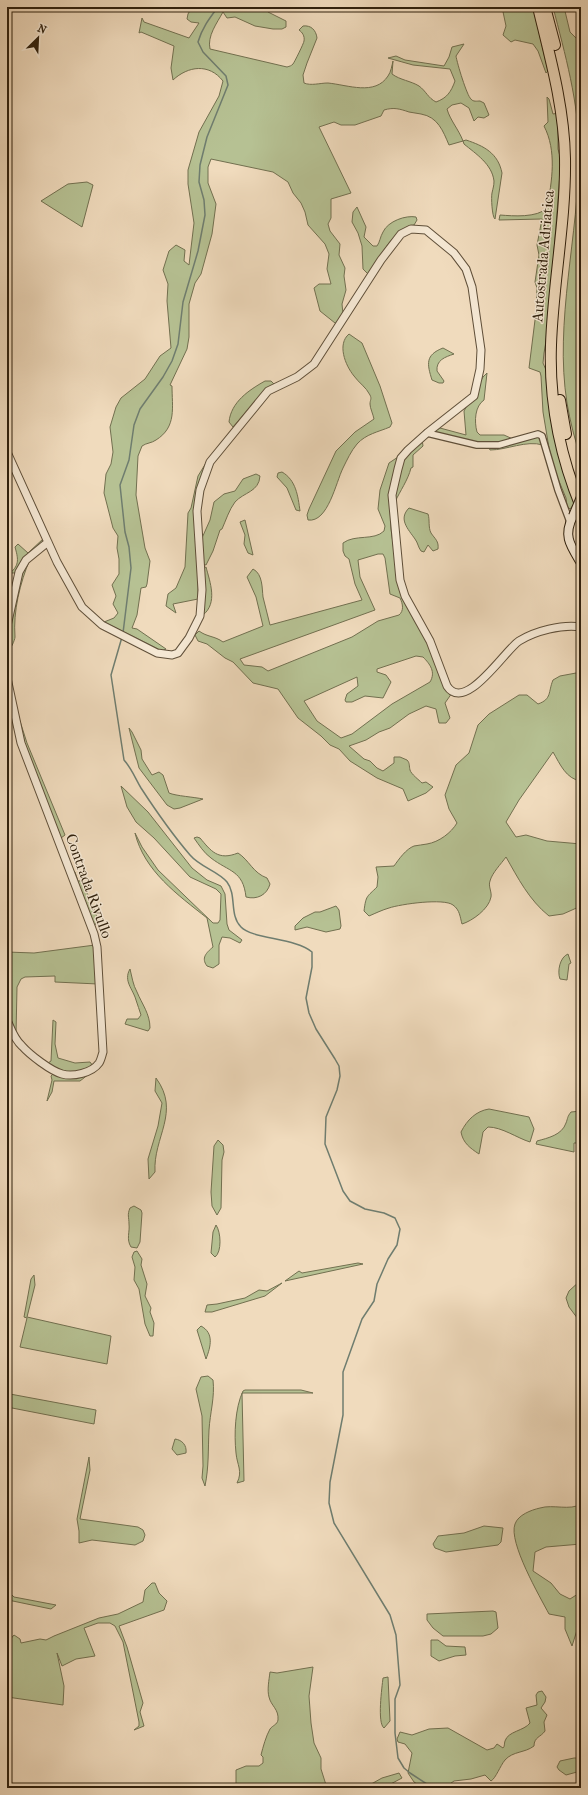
<svg xmlns="http://www.w3.org/2000/svg" width="588" height="1795" font-family="'IM FELL French Canon',serif">
<style>
.green{fill:#b6c193;stroke:#727050;fill-rule:evenodd}
.lines{fill:none;stroke-linecap:round;stroke-linejoin:round}
.stream{stroke:#6f7d6f;stroke-width:1.5}
.minor-casing{stroke:#5f4f39;stroke-width:8}
.tertiary-casing{stroke:#5f4f39;stroke-width:9}
.secondary-casing{stroke:#2f200d;stroke-width:10}
.motorway-casing{stroke:#2f200d;stroke-width:12}
.minor{stroke:#f5e8d4;stroke-width:5.5}
.tertiary{stroke:#f5e8d4;stroke-width:7}
.secondary{stroke:#f5e8d4;stroke-width:8}
.motorway{stroke:#f0dbbd;stroke-width:10}
.secondary-bridge-casing{stroke:#2f200d;stroke-width:10;stroke-linecap:butt}
.secondary-bridge{stroke:#f5e8d4;stroke-width:8}
.labels{text-anchor:middle;dominant-baseline:central;stroke-width:3;stroke-linejoin:round;paint-order:stroke}
.street-label{font-size:15px;fill:#2f200d;stroke:#f5e8d4}
</style>
<rect width="100%" height="100%" fill="#f0dbbd"/>
<filter id="stains"><feTurbulence type="fractalNoise" baseFrequency=".005" numOctaves="4"/><feColorMatrix values="0 0 0 0 .2 0 0 0 0 .09 0 0 0 0 .02 0 0 0 .5 -.17"/></filter>
<radialGradient id="worn" r=".72"><stop offset=".6" stop-color="#630" stop-opacity="0"/><stop offset="1" stop-color="#630" stop-opacity=".3"/></radialGradient>
<path class="green" d="M192 7H264L268 12 286 21V27L282 29H273L255 26 235 17 227 18 223 12C217 23 207 36 210 49L287 67C290 66 291 66 293 64 294 63 304 43 304 41 305 36 302 32 299 30L303 26C311 25 316 30 317 38L307 63 303 75 304 83C311 86 320 83 328 83 348 85 375 96 388 76 391 72 392 65 393 61L392 74C400 80 411 81 419 86 426 91 428 98 436 102 447 98 451 92 455 81L450 69 413 65 388 58 396 56 405 60 444 66 449 57 452 47 464 44 456 56C457 63 467 96 471 99 473 102 477 101 480 101L484 103 489 115 484 118 478 117 474 121 469 108 461 103 452 105 447 109C450 120 459 130 463 141L466 140C484 146 498 153 502 173L495 219C492 217 491 197 492 193 493 188 494 186 494 181 492 164 476 154 464 144L463 141 449 145C443 131 438 117 421 114 417 113 413 113 409 112 400 109 394 107 384 110L381 116 355 125H341L334 122 319 127 351 193 331 199V218L328 224 330 231 340 244 339 255 345 268 344 276 346 290 342 304 343 314 337 323H335L320 311 314 288 319 284H331L327 269 329 254 325 244 308 225 305 212 301 203 293 193 288 182 273 172 211 159 208 167V183L216 204 212 234 201 274 195 283 189 304V337L187 349 170 385 172 386C172 407 177 427 156 440 152 443 146 443 142 446L138 456 136 495 145 548 150 561 147 584 146 587 141 588 137 615 132 628 137 629 166 649 162 651 104 622 114 618 118 613 113 604 116 596 112 585 119 574V559L117 548 118 536 113 528 104 493 106 474 111 464 113 452 110 427 116 407 121 398 145 379 160 356 171 348 167 301 168 284 163 270 169 251 176 245 185 250 184 261 189 265 194 223 188 184V170L199 132 219 96 223 81C209 63 188 66 173 80L171 68 174 46 141 32 139 33 142 18 144 22 189 38 199 23 191 22 187 19 188 14Z
M502 7H533L548 71 546 73 538 51 533 44 515 40 511 42 503 35 506 26Z
M553 7H564L570 32 581 43V53H578L581 66V458C575 441 570 421 567 403 554 322 579 234 579 152 579 103 565 54 553 7Z
M547 97 549 99 553 114 558 113V149L561 160 548 329 544 353 543 363 546 370 575 503 570 509 567 506 566 498 556 474 549 448 543 412 541 376 540 372 529 368 536 312 537 288 535 282 539 255 537 245 542 219 499 220 500 215C513 216 537 218 547 208 552 181 557 151 544 126L548 122Z
M87 182 93 185 82 227 41 201 68 184Z
M357 207 366 227 364 237 373 246H377C380 242 380 237 383 232 388 221 406 215 416 217L417 220 414 225C392 229 380 258 369 275L363 269 362 246 358 233 352 222 353 212Z
M349 334 362 343 380 386 392 423 390 427C378 432 366 434 357 444 351 451 347 460 343 468 336 482 328 523 308 520L307 515 309 509 336 451 355 432 374 419C373 414 370 408 370 404 370 400 372 399 370 395 366 387 359 383 354 376 345 365 337 344 349 334Z
M443 348 454 354C445 357 436 360 437 371L444 381 443 383H439L432 380C427 364 425 355 443 348Z
M487 373 484 400C475 406 474 421 477 432L480 435H504L515 440C481 446 464 440 431 433L440 428 466 435 464 411 483 377Z
M265 381H271L274 384 263 392 233 427 229 422C231 402 249 390 265 381Z
M534 436H540L543 439 556 488 552 481 543 445C526 440 507 450 490 450L488 446 504 445Z
M422 439 423 446 413 455V467L411 468C408 480 400 491 395 502L394 498 400 464Z
M398 457 390 503 391 529 397 572 408 603 452 693 445 703 450 718 446 723H439L436 709 426 706 409 714 390 728 379 732 366 740 349 746 364 759 370 761 377 768 383 771 394 763V757H400L407 760C410 763 409 766 410 770 411 774 419 780 422 783L426 782 433 787 426 793 408 801 403 789 377 778 350 761 339 749 330 745 321 736 298 718 278 689 253 683 233 662 225 658 207 644 198 641 195 635 199 631C207 637 215 636 223 642L263 626 256 597 247 577 253 569C263 574 262 589 263 597 265 606 268 616 270 625L362 600 355 584 349 559 345 556 343 551V543C355 534 374 541 384 531L385 526 378 509 380 490 389 463ZM378 554H383L385 558 390 594 400 598C403 604 404 611 399 615L378 621 352 637 268 671 262 667 244 665 240 659 375 610 360 577 358 560ZM416 656 423 657C430 664 436 672 430 682L392 704 352 734 341 738 317 721 304 701 357 677 358 686 347 694 345 700 346 702H352L365 696 383 698 391 682 386 675 377 672V669Z
M209 458 199 483 198 599 173 604 176 613 166 606 168 594 176 588 185 567 188 513 191 508 198 476Z
M282 472C296 480 298 496 300 511L296 510 287 488 277 477 278 473Z
M256 474 260 476C259 492 244 492 235 502 229 510 226 520 222 529L220 530 213 551 206 565 202 564V538L210 520 214 502 224 494 235 491 243 479Z
M409 508 428 514C430 520 428 527 431 533 435 539 439 541 438 549L433 551 428 545 424 552 421 551C418 547 418 543 415 539 408 529 398 519 409 508Z
M245 520 253 555 248 553 244 544 245 535 240 522Z
M44 538 42 543 25 557 15 573H10C20 565 18 558 15 547L18 544 28 553Z
M30 559C20 583 13 611 15 637 15 640 10 651 7 652V638L20 576Z
M206 567C210 582 218 603 203 615L204 568Z
M581 669V781C566 779 560 764 553 752L519 800 506 822 516 837 526 835 547 841 581 844V906L563 914 549 916C529 900 518 878 506 857 501 864 492 873 490 881 488 886 492 892 491 897 489 909 472 921 462 924 460 917 460 910 453 905 444 898 401 904 389 908 382 910 376 913 369 916L364 911C366 895 367 897 377 887L378 877 376 867 394 866C399 859 406 849 414 846 418 845 423 845 427 844 439 842 451 833 457 823L449 809 445 795 456 765 469 753 478 725 489 714 519 695H527L538 704C552 699 548 692 553 680L560 676 576 673Z
M18 715 27 743 65 835 61 838 25 746Z
M129 728 132 732 141 750 142 759 152 775 159 772 163 775 169 793C176 796 194 797 203 799L180 808 174 809 167 805 139 768Z
M121 786 148 812 192 868 207 880 221 886 225 894 227 924 229 930 242 940 240 943 230 938 222 937 219 945V964L213 968 207 966C201 958 206 953 213 947L207 918C178 895 144 871 135 833L142 847 158 870 213 923H218L220 920 221 894 216 889 190 877 154 838 136 822 127 807Z
M197 837 200 838C211 851 218 861 238 853 249 860 253 873 267 878L270 884C267 895 257 900 246 897 243 870 229 872 211 858 204 853 199 845 194 838Z
M73 871 75 872 78 881H82L98 919 94 927Z
M336 906 339 910 341 926 340 929 326 932 307 927 295 930V926L303 918 315 912H320Z
M95 945 98 984 55 982V976L25 977 21 979 17 987 16 1035 9 1017 7 952 34 953Z
M568 954 571 963 569 964 567 980 560 979C557 971 560 957 568 954Z
M130 969C132 977 133 985 137 992 142 1004 150 1014 150 1028L148 1031 125 1024 127 1019H138L141 1015C139 1010 138 1005 136 1000 133 989 123 981 130 969Z
M53 1020 56 1022 55 1044 58 1058 75 1063 90 1062 93 1066C74 1074 65 1074 48 1063L51 1061Z
M53 1074H89L80 1081H54L52 1092 47 1101 52 1080 51 1076Z
M156 1078C181 1112 153 1137 155 1172L149 1179 148 1159 158 1126 162 1103 155 1091Z
M489 1109 529 1117 534 1129 530 1142C517 1138 502 1127 488 1127L483 1132 479 1154C470 1148 463 1143 461 1132 467 1120 476 1111 489 1109Z
M581 1111V1143H574V1152L536 1144 537 1141C548 1138 562 1135 566 1123 568 1118 567 1117 571 1112Z
M218 1140 223 1145 224 1152 222 1160 221 1208 217 1215 212 1206 211 1192 214 1146Z
M134 1206 141 1210 142 1213 140 1242 137 1248 131 1247C126 1239 130 1232 129 1224 129 1217 127 1215 130 1208Z
M216 1225C221 1232 222 1252 215 1257L211 1253 213 1232Z
M137 1251 142 1259 141 1265 147 1284 145 1296 151 1308 150 1312 154 1323 153 1336H150L145 1324 139 1289 134 1280 135 1267 132 1257 134 1252Z
M358 1263 363 1264 285 1281 299 1271 302 1273Z
M34 1275 35 1285 27 1317 111 1336 107 1364 20 1347 27 1318 24 1317 31 1279Z
M581 1280V1319H578L569 1307 566 1298 569 1291Z
M282 1283 265 1296 212 1312H205L207 1305 217 1304 245 1298 259 1290 267 1291Z
M201 1326C214 1333 211 1346 206 1359L197 1330Z
M208 1376 213 1380C215 1397 210 1413 209 1430 208 1449 209 1467 205 1486L202 1478 203 1466 202 1416 196 1389 201 1377Z
M245 1390H301L313 1393H242L244 1481 237 1483C243 1471 237 1465 236 1453 234 1434 235 1408 243 1391Z
M10 1394 96 1410 94 1424 7 1407Z
M175 1439C182 1440 187 1445 186 1453L177 1455 172 1449Z
M89 1457 90 1470 80 1519 138 1527 143 1530 145 1535 143 1541 135 1545 92 1540 79 1543V1531L77 1519Z
M581 1504V1544L546 1547 535 1552 533 1571 551 1583 560 1594 570 1599 581 1592V1625L578 1627 572 1646 565 1629V1617L549 1614C540 1597 508 1542 515 1524 518 1515 531 1510 540 1508 553 1504 570 1511 581 1504Z
M484 1526 503 1528 501 1542 498 1545 446 1552 435 1548 433 1544 438 1536 464 1533Z
M152 1583H155L159 1593 167 1601 164 1610 119 1626 127 1647 143 1703 140 1712 144 1726 134 1730 139 1726V1722L123 1642 115 1626 110 1623H98L84 1628 95 1656 76 1659 62 1666 57 1653 64 1686 63 1705 7 1697V1643L14 1635 20 1639 21 1643 40 1639 46 1640 54 1636 99 1618 118 1614 143 1602 145 1590Z
M7 1590 14 1597 56 1605 51 1609 8 1600Z
M493 1611 496 1612 498 1628 491 1634 483 1636H443L433 1628 427 1620V1614Z
M431 1640H438L446 1646 465 1647 466 1655 455 1656 439 1661 431 1656Z
M313 1667 309 1696 311 1723 314 1743 321 1758V1769L327 1788H233L236 1784V1770L246 1766H259L263 1763V1757L261 1755C263 1747 266 1736 270 1729 273 1725 277 1725 278 1720 279 1709 271 1706 269 1697 267 1690 269 1680 270 1672L277 1673Z
M388 1677 390 1721 384 1728C377 1723 382 1687 383 1678Z
M542 1691 546 1697 545 1702 541 1708 547 1715 544 1722 545 1731C541 1737 534 1737 534 1746 525 1753 513 1751 505 1760 500 1766 496 1778 491 1781L485 1775 471 1779 454 1781 444 1788H423L414 1782 408 1773 412 1753 405 1744 398 1742 397 1739 400 1732 412 1735 429 1729 448 1728 487 1750 494 1748 497 1744 503 1748C505 1746 504 1744 505 1741 508 1731 524 1731 530 1723L526 1708 537 1705 536 1695 538 1692Z
M574 1758H581V1769L577 1772 566 1775 559 1770 557 1767 560 1761Z
M399 1773 402 1778 383 1788H364L382 1778Z"/>
<g class="lines">
<path class="stream" d="M123 633 131 568 129 547 125 532 120 485 129 460 134 425 140 409 163 377 172 361 178 344 183 302 198 251 205 215 204 200 199 182 200 165 207 137 228 85 226 76 203 52 198 42C202 28 209 19 218 7
M122 637 111 675 124 760C132 769 135 778 141 788 156 811 172 834 190 855 200 867 218 871 227 882 237 895 229 915 241 927 252 939 296 938 312 952V967L306 998 309 1013 316 1029 335 1059 339 1066 340 1076 337 1090 326 1117 325 1144 343 1191 350 1201 365 1209 384 1213 395 1218 400 1229 397 1245 388 1259 377 1284 374 1301 362 1319 343 1372V1415L330 1482 329 1503 334 1523 390 1615 396 1635 400 1685 395 1699V1733L398 1758 404 1768 410 1773 433 1788"/>
<g class="minor-casing">
<path id="minor" d="M427 433 477 445H499L538 434 542 436 558 490 570 522"/>
</g>
<g class="tertiary-casing">
<path id="tertiary" d="M7 452 57 562 82 607 102 625 157 653 172 655 178 653 189 638 200 616 202 590 197 511 200 490 210 462 268 391 297 377 314 364 381 260 401 234 411 229 426 230 454 253 466 269 472 287 481 350 480 369 474 396 427 433 408 450 401 458 398 469 392 495 400 580 405 596 430 641 447 686C465 714 505 650 519 641 535 631 562 624 581 627
M7 626 19 572 26 560 48 542
M7 678 21 743 94 934 97 947 103 1052C102 1055 101 1060 99 1063 92 1073 73 1077 62 1074 51 1071 30 1055 22 1046 14 1039 11 1029 7 1020"/>
</g>
<g class="secondary-casing">
<path id="secondary" d="M573 516C563 536 570 545 581 563"/>
</g>
<g class="motorway-casing">
<path id="motorway" d="M538 7C550 57 564 106 565 158 566 221 553 283 551 345 549 400 560 456 581 507
M545 7 555 45
M560 400 566 434"/>
</g>
<use href="#minor" class="minor"/>
<use href="#tertiary" class="tertiary"/>
<use href="#secondary" class="secondary"/>
<use href="#motorway" class="motorway"/>
<g class="secondary-bridge-casing">
<path id="secondary-bridge" d="M573 516 581 497"/>
</g>
<use href="#secondary-bridge" class="secondary-bridge"/>
</g>
<g class="labels">
<g class="street-label">
<text transform="translate(543 256) rotate(-85)">Autostrada Adriatica</text>
<text transform="translate(89 886) rotate(70)">Contrada Rivullo</text>
</g>
</g>
<rect width="588" height="1795" fill="none" stroke="#f0dbbd" stroke-width="24"/>
<rect x="8" y="8" width="572" height="1779" fill="none" stroke="#2f200d" stroke-width="2"/>
<rect x="12" y="12" width="564" height="1771" fill="none" stroke="#2f200d"/>
<g transform="translate(38 38) rotate(24)" stroke="#f5e8d4" stroke-width="3" paint-order="stroke">
<path d="M0-3L7 15L0 10L-7 15Z" fill="#2f200d"/>
<text y="-6" font-size="11" font-weight="bold" text-anchor="middle" fill="#2f200d">N</text>
</g>
<rect width="100%" height="100%" filter="url(#stains)"/>
<rect width="100%" height="100%" fill="url(#worn)"/>
</svg>
